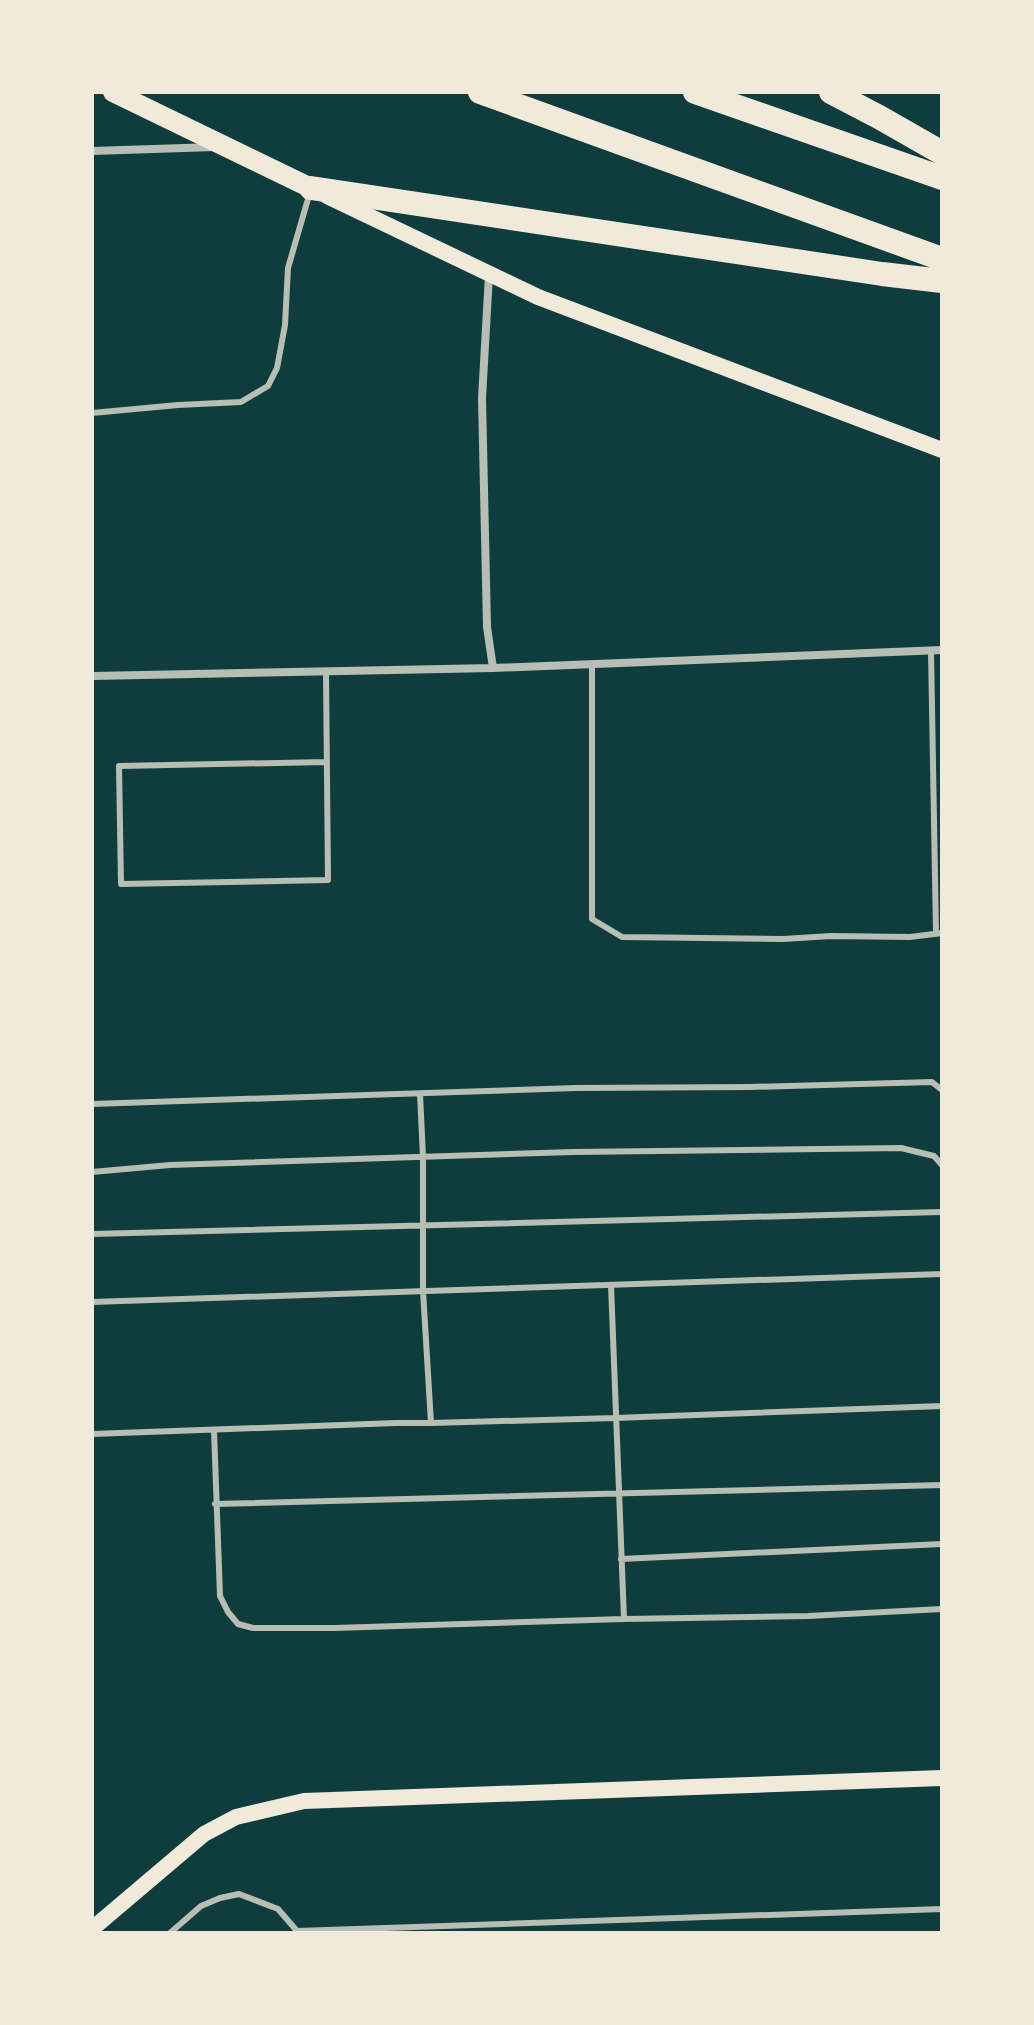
<svg xmlns="http://www.w3.org/2000/svg" width="1034" height="2025" font-family="Cabin,sans-serif">
<style>
.lines{fill:none;stroke-linecap:round;stroke-linejoin:round}
.service{stroke:#b8beb3;stroke-width:6}
.minor{stroke:#b8beb3;stroke-width:8}
.secondary{stroke:#f1e9da;stroke-width:16}
.primary{stroke:#f1e9da;stroke-width:20}
.motorway{stroke:#f1e9da;stroke-width:24}
</style>
<rect width="100%" height="100%" fill="#0f3d3e"/>
<g class="lines">
<path class="service" d="M92 413 178 405 241 402 268 386 277 368 285 325 288 268 310 192
M931 651 936 933
M592 664V919L622 937 783 939 831 936 910 937 942 933
M326 672 328 880 121 884 119 766 326 762
M420 1094 423 1157V1291L431 1423
M92 1104 576 1088 750 1087 932 1082 942 1090
M92 1172 170 1165 573 1152 901 1148 934 1156 942 1165
M92 1234 942 1212
M611 1285 624 1619
M92 1302 942 1274
M214 1430 220 1596 228 1612 238 1624 253 1628H334L624 1619 808 1616 942 1609
M92 1434 396 1423H431L615 1418 942 1406
M215 1504 942 1485
M621 1559 942 1544
M170 1933 201 1906 220 1898 239 1894 278 1909 297 1931 942 1909"/>
<path class="minor" d="M92 151 215 147
M489 275 482 398 487 627 493 668
M92 676 493 668 942 650"/>
<path class="secondary" d="M327 196 538 297 942 450
M92 1929 204 1834 236 1817 304 1801 942 1778"/>
<path class="primary" d="M113 92 311 188"/>
<path class="motorway" d="M480 92 942 259
M695 92 942 178
M831 92 879 117 942 153
M311 188 882 274 942 281"/>
</g>
<rect width="1034" height="2025" fill="none" stroke="#f1e9da" stroke-width="188"/>
</svg>
